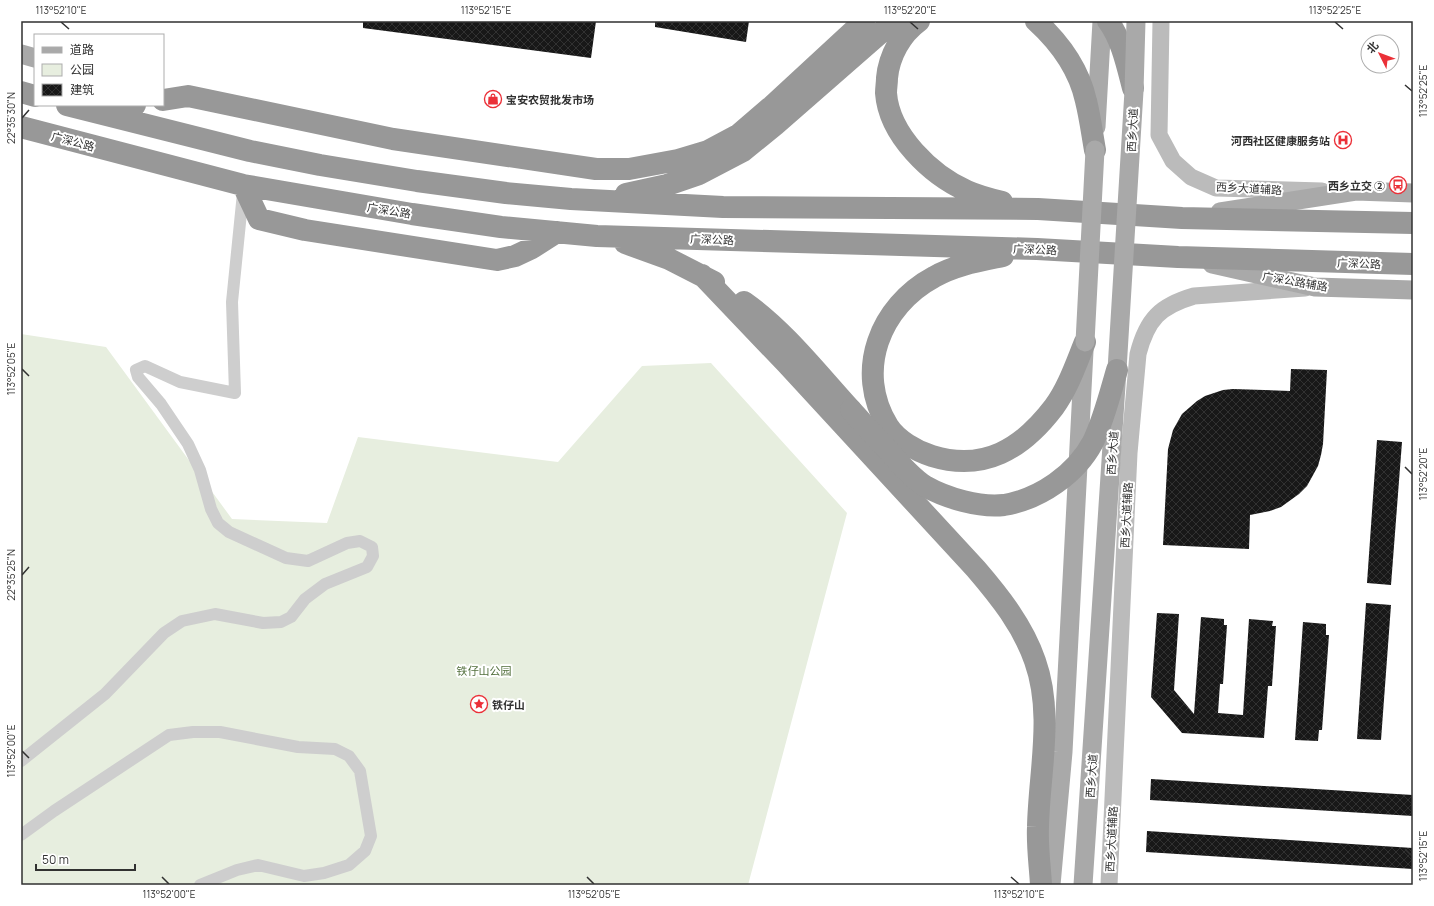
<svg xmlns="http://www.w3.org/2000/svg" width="1434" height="906" font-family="Manrope,'Noto Sans SC',sans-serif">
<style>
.park{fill:#e7eedf}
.building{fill:url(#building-cross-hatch)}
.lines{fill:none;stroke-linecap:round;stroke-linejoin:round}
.street{stroke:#cecece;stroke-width:12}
.secondary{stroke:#bbb;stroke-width:17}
.primary{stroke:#a9a9a9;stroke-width:19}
.highway{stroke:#989898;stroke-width:22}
.primary-bridge{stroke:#a9a9a9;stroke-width:19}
.highway-bridge{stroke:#989898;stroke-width:22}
.ticks{fill:none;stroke:#313131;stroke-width:1.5}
.labels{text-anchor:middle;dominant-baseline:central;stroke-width:4;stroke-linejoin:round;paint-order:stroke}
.poi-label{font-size:11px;font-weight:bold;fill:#313131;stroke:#fff;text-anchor:start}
.street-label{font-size:11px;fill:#313131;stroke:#fff}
.park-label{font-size:11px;fill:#526f3c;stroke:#fff}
.neatline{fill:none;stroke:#313131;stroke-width:1.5}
.ticks-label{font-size:10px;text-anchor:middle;fill:#313131}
</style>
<defs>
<pattern id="building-cross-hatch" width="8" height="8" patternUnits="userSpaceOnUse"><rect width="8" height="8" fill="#181818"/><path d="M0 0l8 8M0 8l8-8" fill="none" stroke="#313131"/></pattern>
</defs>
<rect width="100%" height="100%" fill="#fff"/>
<path class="park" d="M21 334 106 347 232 519 327 523 358 437 558 462 642 366 711 363 847 513 748 885H21Z"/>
<path class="building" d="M363 21H596L591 58 363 28Z
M655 21H749L746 42 655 27Z
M1291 369 1327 370 1323 444 1321 455 1318 466 1307 486 1299 494 1281 507 1270 511 1250 515 1249 549 1163 545 1168 449 1173 430 1182 414 1197 401 1205 396 1223 390 1233 389 1290 391Z
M1377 440 1402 442 1391 585 1367 583Z
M1366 603 1391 605 1381 740 1357 739Z
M1157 613 1179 614 1174 690 1194 714 1201 617 1224 619V625H1227L1223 684H1220L1218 713 1243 715 1249 619 1273 621 1272 626H1276L1272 686H1268L1264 738 1182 733 1151 697Z
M1303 622 1326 624V635H1329L1322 730H1319L1318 741 1295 740Z
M1151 779 1413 795V816L1150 800Z
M1147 831 1413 848V869L1146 852Z"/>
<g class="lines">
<path class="street" d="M21 761 105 694 164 633 182 621 215 614 263 623 281 622 291 617 305 599 325 584 367 567 373 556 372 547 360 541 347 543 308 561 286 558 229 532 218 523 211 509 200 470 188 444 161 404 138 377 136 370 145 366 180 382 235 393 232 302 243 193
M21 835 54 811 169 735 193 732H220L298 747 335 749 349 756 360 771 371 836 365 851 349 865 324 873 304 876 258 865 237 870 200 885"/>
<path class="secondary" d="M1161 21 1159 135 1173 161 1191 177 1216 188 1322 191
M1109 885 1129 453 1138 354C1147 319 1160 306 1194 296L1305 288"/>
<path class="primary" d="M21 54 35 58
M1096 127 1102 21
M1220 212 1356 191 1413 193
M1212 264 1315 287 1413 290
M1051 885 1063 752 1084 351"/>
<path class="highway" d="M919 21C901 34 889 56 887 78 887 83 886 88 886 93 889 135 931 175 967 191 978 196 990 199 1002 202
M1036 21C1059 42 1079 69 1086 101 1090 117 1092 133 1095 150
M1108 21C1122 40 1127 65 1133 88
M21 92 35 96
M163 100 188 96 393 139 596 169H629L678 160 708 151 738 135 772 106 864 21
M67 105 250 151 320 165 417 181 506 193 571 199 723 207 1038 209 1182 218 1413 223
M101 111 135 105
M21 127 243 185 412 214 501 227 597 236 1037 249 1178 257 1413 264
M243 185 259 219 305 230 497 260 515 256 532 248 557 232
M626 194 667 185 699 174 743 151 775 125 894 21
M625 243 669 259 714 282
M1003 256C979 261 955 265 934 277 880 306 854 371 888 426 897 440 916 451 932 456 984 472 1022 449 1054 407 1068 388 1076 364 1085 342
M702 275 786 363 976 569C1000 597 1023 626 1035 661 1054 714 1039 773 1038 827 1037 846 1040 866 1041 885
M744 302C784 330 818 374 851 410"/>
<path class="primary-bridge" d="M1085 342 1095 150
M1083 885 1117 370 1134 91 1136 21"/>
<path class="highway-bridge" d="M851 410C863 423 875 437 888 450 899 463 911 477 925 486 946 498 980 508 1004 505 1040 499 1076 474 1093 442 1104 419 1110 394 1117 370"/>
</g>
<path class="ticks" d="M61 22 69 29M486 22 493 29M910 22 918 29M1335 22 1343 29M1405 85 1412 91M22 118 29 110M22 369 29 376M1405 467 1412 474M22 575 29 567M22 751 29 758M1405 849 1412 856M162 877 169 884M587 877 594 884M1011 877 1019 884"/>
<defs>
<g id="shop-ring" transform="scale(0.9)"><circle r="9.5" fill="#fff" stroke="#eb3038" stroke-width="1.5"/><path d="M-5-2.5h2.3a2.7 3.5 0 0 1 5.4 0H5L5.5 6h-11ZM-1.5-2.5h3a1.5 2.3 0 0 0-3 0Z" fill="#eb3038"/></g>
<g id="hospital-ring" transform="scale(0.9)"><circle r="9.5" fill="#fff" stroke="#eb3038" stroke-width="1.5"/><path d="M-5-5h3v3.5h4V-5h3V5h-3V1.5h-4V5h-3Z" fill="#eb3038"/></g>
<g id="bus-ring" transform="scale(0.9)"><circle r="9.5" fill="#fff" stroke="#eb3038" stroke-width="1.5"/><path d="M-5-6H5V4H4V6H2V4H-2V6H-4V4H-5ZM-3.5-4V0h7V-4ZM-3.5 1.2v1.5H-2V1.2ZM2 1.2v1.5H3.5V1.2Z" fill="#eb3038"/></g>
<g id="sight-ring" transform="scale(0.9)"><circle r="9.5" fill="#fff" stroke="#eb3038" stroke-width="1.5"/><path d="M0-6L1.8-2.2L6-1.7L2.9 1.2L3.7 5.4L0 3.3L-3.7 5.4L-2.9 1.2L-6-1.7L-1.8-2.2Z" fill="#eb3038"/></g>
</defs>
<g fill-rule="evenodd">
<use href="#shop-ring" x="493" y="99"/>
<use href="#hospital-ring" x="1343" y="140"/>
<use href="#bus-ring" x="1398" y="185"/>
<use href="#sight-ring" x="479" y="704"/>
</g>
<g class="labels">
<g class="poi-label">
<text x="506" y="99">宝安农贸批发市场</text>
<text x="1330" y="140" text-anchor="end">河西社区健康服务站</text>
<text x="1385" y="185" text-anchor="end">西乡立交 ②</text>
<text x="492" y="704">铁仔山</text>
</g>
<g class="street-label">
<text transform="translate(1132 130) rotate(-87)">西乡大道</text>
<text transform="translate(73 141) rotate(15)">广深公路</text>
<text transform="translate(1249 188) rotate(3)">西乡大道辅路</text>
<text transform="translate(389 210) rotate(9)">广深公路</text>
<text transform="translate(712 239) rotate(2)">广深公路</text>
<text transform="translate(1035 249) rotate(2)">广深公路</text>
<text transform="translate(1359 263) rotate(2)">广深公路</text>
<text transform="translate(1295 281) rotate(10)">广深公路辅路</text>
<text transform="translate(1112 453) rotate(-86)">西乡大道</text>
<text transform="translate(1126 515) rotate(-87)">西乡大道辅路</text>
<text transform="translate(1091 776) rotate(-86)">西乡大道</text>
<text transform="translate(1111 839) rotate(-87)">西乡大道辅路</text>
</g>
<g class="park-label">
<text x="484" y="670">铁仔山公园</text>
</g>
</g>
<rect width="1434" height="906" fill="none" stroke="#ffffff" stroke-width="44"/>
<rect x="34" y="34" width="130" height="72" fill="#ffffff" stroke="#adadad"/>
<rect x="42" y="47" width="20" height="6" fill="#a9a9a9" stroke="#adadad"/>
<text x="70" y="54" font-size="12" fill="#313131">道路</text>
<rect x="42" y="64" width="20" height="12" fill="#e7eedf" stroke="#adadad"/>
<text x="70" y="74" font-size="12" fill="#313131">公园</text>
<rect x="42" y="84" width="20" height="12" fill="url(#building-cross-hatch)" stroke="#adadad"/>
<text x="70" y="94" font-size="12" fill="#313131">建筑</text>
<g transform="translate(1380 54) rotate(312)"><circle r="19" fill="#ffffff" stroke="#adadad"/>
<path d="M0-3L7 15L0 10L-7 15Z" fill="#eb3038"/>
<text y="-6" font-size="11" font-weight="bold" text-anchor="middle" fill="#313131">北</text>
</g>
<path d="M36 864v6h99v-6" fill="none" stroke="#313131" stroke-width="2"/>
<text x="42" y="864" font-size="12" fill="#313131" stroke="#ffffff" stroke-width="3" paint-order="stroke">50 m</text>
<rect x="22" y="22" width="1390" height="862" class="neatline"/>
<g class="ticks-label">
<text x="61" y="14">113°52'10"E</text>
<text x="486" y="14">113°52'15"E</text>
<text x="910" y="14">113°52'20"E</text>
<text x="1335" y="14">113°52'25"E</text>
<text transform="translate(1423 91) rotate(-90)" y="4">113°52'25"E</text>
<text transform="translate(11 118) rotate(-90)" y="4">22°35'30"N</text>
<text transform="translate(11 369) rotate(-90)" y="4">113°52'05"E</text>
<text transform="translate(1423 474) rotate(-90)" y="4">113°52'20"E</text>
<text transform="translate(11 575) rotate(-90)" y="4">22°35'25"N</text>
<text transform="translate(11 751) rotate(-90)" y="4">113°52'00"E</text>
<text transform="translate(1423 856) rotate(-90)" y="4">113°52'15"E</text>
<text x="169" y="898">113°52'00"E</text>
<text x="594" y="898">113°52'05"E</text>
<text x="1019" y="898">113°52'10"E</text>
</g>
</svg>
